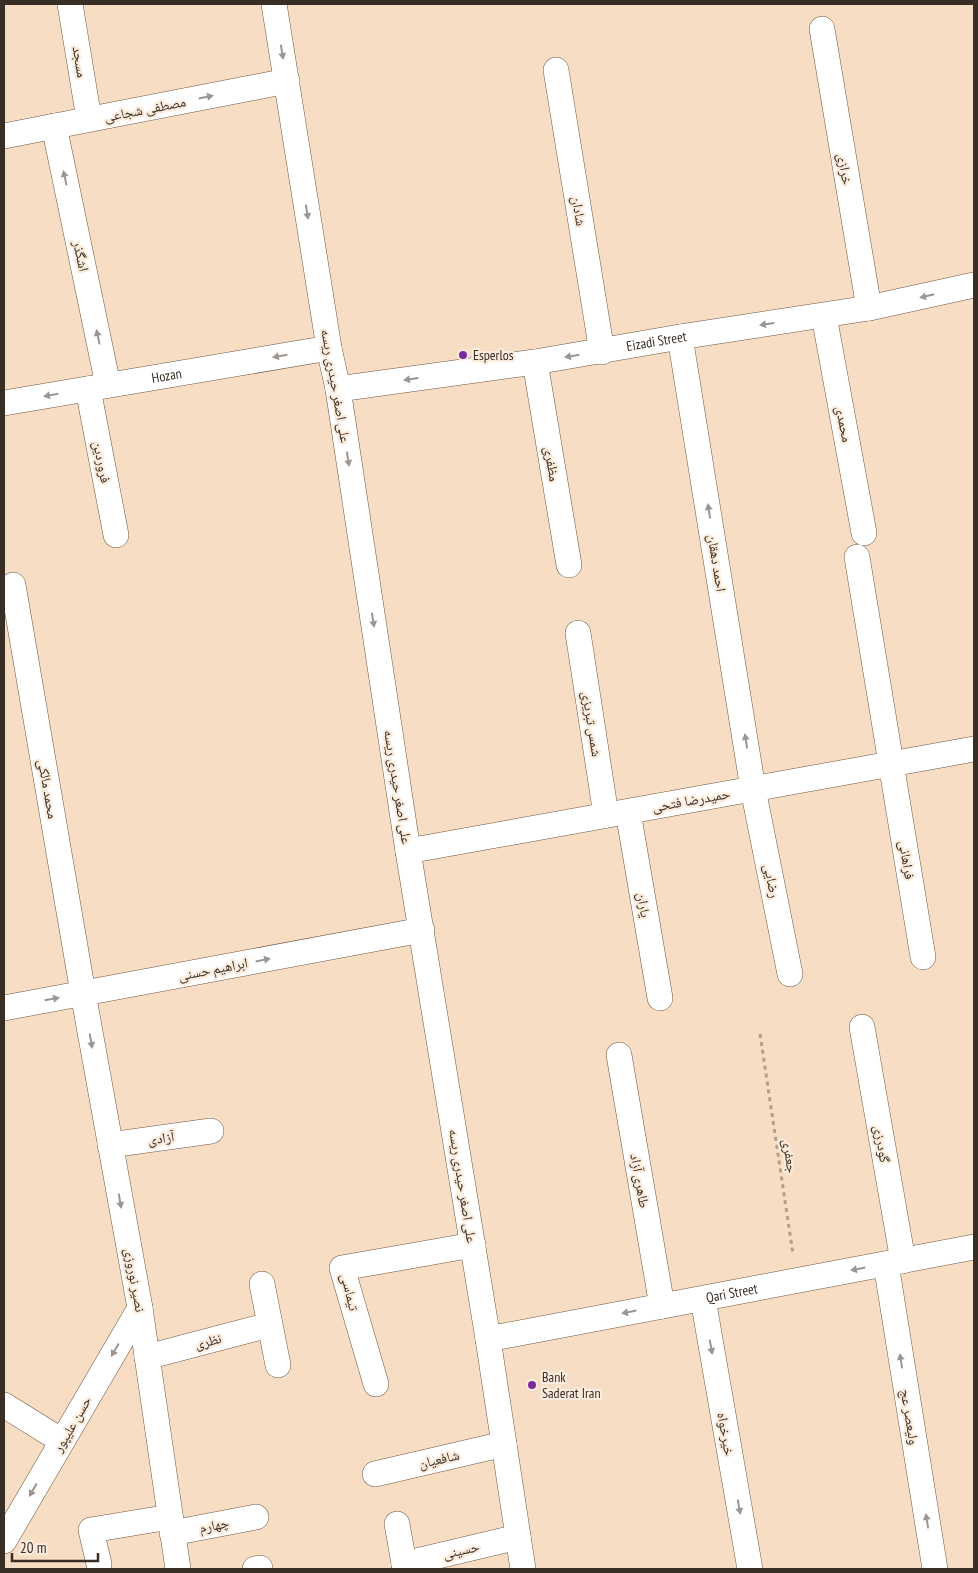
<svg xmlns="http://www.w3.org/2000/svg" width="978" height="1573" font-family="'PT Sans Narrow','Noto Naskh Arabic',sans-serif">
<style>
.lines{fill:none;stroke-linecap:round;stroke-linejoin:round}
.street-casing{stroke:#6d5640;stroke-width:26}
.path{stroke:#b39f8a;stroke-width:3;stroke-dasharray:4 4;stroke-linecap:butt}
.street{stroke:#fff;stroke-width:25}
.oneway{fill:#9c9692}
.poi-dot{fill:#792c9d;stroke:#fcecdd;stroke-width:2}
.labels{text-anchor:middle;dominant-baseline:central;stroke-width:4.5;stroke-linejoin:round;paint-order:stroke}
.street-label{font-size:14px;fill:#382e24;stroke:#fcecdd}
.poi-label{font-size:14px;fill:#382e24;stroke:#fcecdd;text-anchor:start}
</style>
<rect width="100%" height="100%" fill="#f7ddc3"/>
<g class="lines">
<g class="street-casing">
<g id="street">
<path d="M70 4 89 119"/>
<path d="M274 4 329 348 338 389 408 851 488 1339 523 1569"/>
<path d="M822 29 869 308"/>
<path d="M556 70 602 352"/>
<path d="M54 126 108 385"/>
<path d="M4 136 287 81"/>
<path d="M824 316 864 533"/>
<path d="M680 337 753 789 790 974"/>
<path d="M535 362 569 565"/>
<path d="M88 389 116 535"/>
<path id="s1" d="M338 389 535 362 680 337 869 308 974 285"/>
<path id="s2" d="M4 403 329 348"/>
<path d="M857 557 923 957"/>
<path d="M13 585 83 993 140 1308 178 1569"/>
<path d="M578 633 606 815"/>
<path d="M628 812 660 998"/>
<path d="M408 851 974 749"/>
<path d="M4 1008 422 930"/>
<path d="M862 1027 903 1261"/>
<path d="M619 1055 662 1306"/>
<path d="M110 1145 211 1131"/>
<path d="M886 1264 935 1569"/>
<path d="M262 1284 278 1365"/>
<path d="M703 1299 750 1569"/>
<path id="s3" d="M488 1339 974 1247"/>
<path d="M147 1357 269 1325"/>
<path d="M376 1384 342 1268 473 1245"/>
<path d="M4 1405 62 1441"/>
<path d="M375 1474 504 1444"/>
<path d="M397 1524 405 1569"/>
<path d="M172 1533 256 1517"/>
<path d="M4 1541 140 1308"/>
<path d="M99 1564 91 1530 170 1517"/>
<path d="M404 1564 518 1537"/>
<path d="M255 1569 260 1568"/>
</g>
</g>
<path class="path" d="M760 1034 793 1254"/>
<use href="#street" class="street"/>
</g>
<defs><path id="oneway-solid" d="M-6-.8H1V-3.2L6.5 0L1 3.2V.8H-6Z" transform="scale(1.25)"/></defs>
<g class="oneway">
<use href="#oneway-solid" transform="translate(282 52) rotate(81)"/>
<use href="#oneway-solid" transform="translate(206 97) rotate(-11)"/>
<use href="#oneway-solid" transform="translate(65 178) rotate(-102)"/>
<use href="#oneway-solid" transform="translate(307 212) rotate(81)"/>
<use href="#oneway-solid" transform="translate(927 296) rotate(167)"/>
<use href="#oneway-solid" transform="translate(767 324) rotate(172)"/>
<use href="#oneway-solid" transform="translate(98 337) rotate(-102)"/>
<use href="#oneway-solid" transform="translate(280 356) rotate(170)"/>
<use href="#oneway-solid" transform="translate(572 356) rotate(171)"/>
<use href="#oneway-solid" transform="translate(411 379) rotate(172)"/>
<use href="#oneway-solid" transform="translate(51 395) rotate(170)"/>
<use href="#oneway-solid" transform="translate(348 459) rotate(81)"/>
<use href="#oneway-solid" transform="translate(709 511) rotate(-99)"/>
<use href="#oneway-solid" transform="translate(373 620) rotate(81)"/>
<use href="#oneway-solid" transform="translate(746 741) rotate(-99)"/>
<use href="#oneway-solid" transform="translate(263 960) rotate(-11)"/>
<use href="#oneway-solid" transform="translate(52 999) rotate(-10)"/>
<use href="#oneway-solid" transform="translate(91 1041) rotate(80)"/>
<use href="#oneway-solid" transform="translate(120 1201) rotate(80)"/>
<use href="#oneway-solid" transform="translate(858 1269) rotate(169)"/>
<use href="#oneway-solid" transform="translate(629 1312) rotate(169)"/>
<use href="#oneway-solid" transform="translate(711 1347) rotate(80)"/>
<use href="#oneway-solid" transform="translate(115 1350) rotate(120)"/>
<use href="#oneway-solid" transform="translate(901 1361) rotate(-99)"/>
<use href="#oneway-solid" transform="translate(33 1490) rotate(120)"/>
<use href="#oneway-solid" transform="translate(739 1507) rotate(80)"/>
<use href="#oneway-solid" transform="translate(927 1521) rotate(-99)"/>
</g>
<g class="poi-dot">
<circle cx="463" cy="355" r="5"/>
<circle cx="532" cy="1385" r="5"/>
</g>
<g class="labels">
<g class="street-label">
<text transform="translate(80 62) rotate(81)">مسجد</text>
<text transform="translate(145 109) rotate(-11)">مصطفی شجاعی</text>
<text transform="translate(845 169) rotate(80)">خرازی</text>
<text transform="translate(579 211) rotate(81)">شادان</text>
<text transform="translate(81 256) rotate(78)">اشگذر</text>
<text stroke="none"><textPath href="#s1" startOffset="322">Eizadi Street</textPath></text>
<text stroke="none"><textPath href="#s2" startOffset="165">Hozan</textPath></text>
<text transform="translate(336 386) rotate(80)">علی اصغر حیدری ریسه</text>
<text transform="translate(844 424) rotate(79)">محمدی</text>
<text transform="translate(102 462) rotate(79)">فروردین</text>
<text transform="translate(552 464) rotate(81)">مظفری</text>
<text transform="translate(717 563) rotate(81)">احمد دهقان</text>
<text transform="translate(592 724) rotate(81)">شمس تبریزی</text>
<text transform="translate(398 787) rotate(81)">علی اصغر حیدری ریسه</text>
<text transform="translate(48 789) rotate(80)">محمد مالکی</text>
<text transform="translate(691 800) rotate(-10)">حمیدرضا فتحی</text>
<text transform="translate(907 860) rotate(81)">فراهانی</text>
<text transform="translate(772 881) rotate(79)">رضایی</text>
<text transform="translate(644 905) rotate(80)">یاران</text>
<text transform="translate(213 969) rotate(-11)">ابراهیم حسنی</text>
<text transform="translate(161 1138) rotate(-8)">آزادی</text>
<text transform="translate(882 1144) rotate(80)">گودرزی</text>
<text transform="translate(790 1156) rotate(82)">جعفری</text>
<text transform="translate(640 1181) rotate(80)">طاهری آزاد</text>
<text transform="translate(463 1186) rotate(81)">علی اصغر حیدری ریسه</text>
<text transform="translate(135 1280) rotate(80)">نصیر نوروزی</text>
<text transform="translate(350 1292) rotate(76)">تیماسی</text>
<text stroke="none"><textPath href="#s3" startOffset="248">Qari Street</textPath></text>
<text transform="translate(208 1341) rotate(-14)">نظری</text>
<text transform="translate(910 1417) rotate(81)">ولیعصر عج</text>
<text transform="translate(72 1424) rotate(-60)">حسن علیپور</text>
<text transform="translate(726 1434) rotate(80)">خیرخواه</text>
<text transform="translate(439 1459) rotate(-13)">شافعیان</text>
<text transform="translate(214 1525) rotate(-11)">چهارم</text>
<text transform="translate(461 1550) rotate(-13)">حسینی</text>
</g>
<g class="poi-label">
<text x="473" y="355">Esperlos</text>
<text x="542" y="1377">Bank<tspan x="542" dy="16">Saderat Iran</tspan></text>
</g>
</g>
<rect width="978" height="1573" fill="none" stroke="#382e24" stroke-width="10"/>
<path d="M12 1553v8h86v-8" fill="none" stroke="#382e24" stroke-width="2.5"/>
<text x="20" y="1553" font-size="15" fill="#382e24" stroke="#fcecdd" stroke-width="4" paint-order="stroke">20 m</text>
</svg>
